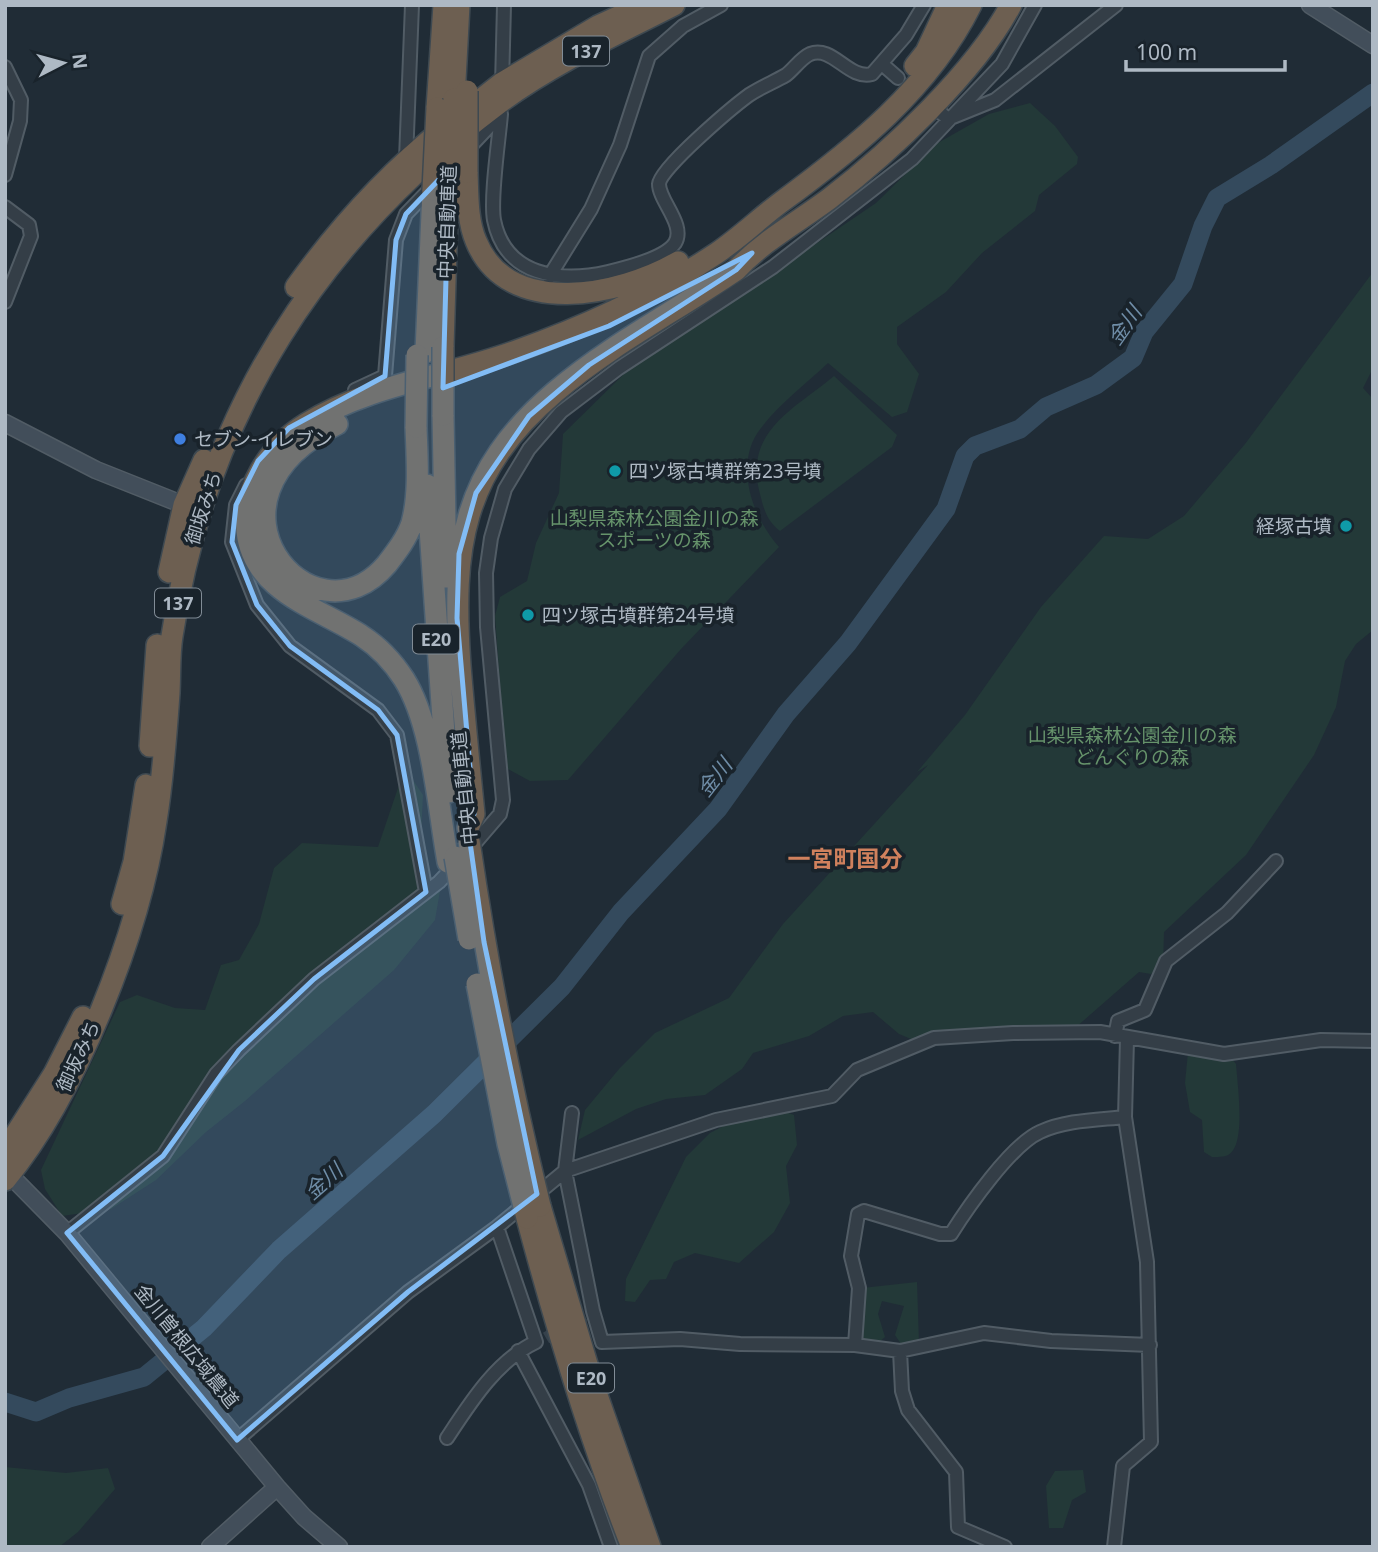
<svg xmlns="http://www.w3.org/2000/svg" width="1378" height="1552" font-family="'Noto Sans','Noto Sans JP',sans-serif">
<style>
.green{fill:#233938}
.lines{fill:none;stroke-linecap:round;stroke-linejoin:round}
.river{stroke:#344a5d;stroke-width:19}
.street-tunnel{stroke:#35414b;stroke-width:12;stroke-dasharray:12 6;stroke-linecap:butt}
.street-casing{stroke:#515c65;stroke-width:16}
.secondary-casing{stroke:#515c65;stroke-width:19}
.highway-casing{stroke:#3e4951;stroke-width:24}
.street{stroke:#343e47;stroke-width:12}
.secondary{stroke:#424e5a;stroke-width:16}
.highway{stroke:#6d5f51;stroke-width:21}
.highway-bridge-casing{stroke:#3e4951;stroke-width:24;stroke-linecap:butt}
.highway-bridge{stroke:#6d5f51;stroke-width:21}
.marked{fill:#82bcf5;fill-opacity:0.2;stroke:#82bcf5;stroke-width:5;stroke-linejoin:round}
.shop-dot{fill:#3f7fe0;stroke:#19232b;stroke-width:2.5}
.culture-dot{fill:#0f9aa8;stroke:#19232b;stroke-width:2.5}
.labels{text-anchor:middle;dominant-baseline:central;stroke-width:7;stroke-linejoin:round;paint-order:stroke}
.shield{fill:#19232b;stroke:#818c96;stroke-width:2}
.shield-label{font-size:18px;font-weight:bold;fill:#aeb9c4}
.street-label{font-size:19px;fill:#aeb9c4;stroke:#19232b}
.poi-label{font-size:19px;fill:#aeb9c4;stroke:#19232b;text-anchor:start}
.park-label{font-size:19px;fill:#66936b;stroke:#19232b}
.water-label{font-size:21px;font-style:italic;fill:#6f8da7;stroke:#19232b}
.quarter-label{font-size:23px;font-weight:bold;fill:#d0815d;stroke:#19232b}
</style>
<rect width="100%" height="100%" fill="#202c36"/>
<path class="green" d="M1030 103 1055 126 1078 157 1077 164 1039 195 1035 211 982 253 946 292 897 327V344L919 374 907 412 892 417 828 363C806 384 779 404 761 428 733 463 752 517 779 547L681 649 568 780 530 781 506 768 495 616 500 597 527 581 536 543 559 493 563 434 624 374 876 203 936 144 989 114Z
M1373 272V368L1363 388 1373 399V630L1356 644 1345 661 1336 707 1314 755 1246 855 1164 932 1163 965 1151 974 1139 972 1075 1028 916 1041 899 1034 873 1012 843 1016 809 1036 753 1053 742 1069 705 1095 666 1099 636 1109 578 1140 585 1110 619 1069 655 1033 729 998 783 924 928 765 917 772 965 715 1041 607 1104 536 1148 539 1184 516 1245 444Z
M834 376 897 435 892 447 780 531C767 521 764 510 760 494 743 432 793 410 834 376Z
M413 780 423 795 420 858 440 891 435 920 394 970 245 1101 206 1132 156 1180 111 1209 62 1216 45 1189 41 1170 120 1002 137 995 175 1008 205 1010 221 965 239 960 259 924 274 868 302 843 378 847 399 785Z
M1188 1052 1231 1058 1236 1064C1237 1081 1247 1146 1228 1155 1224 1157 1217 1157 1212 1157L1204 1152 1202 1120 1190 1112 1185 1083Z
M783 1111 794 1115 797 1145 786 1166 790 1203 774 1232 739 1263 695 1253 674 1262 666 1279 650 1280 635 1302 625 1301 626 1279 686 1157 710 1133 731 1122Z
M917 1282 919 1343 903 1347 895 1335 904 1306 882 1301 878 1314 885 1337 878 1343H863L860 1332 862 1288Z
M5 1467 66 1473 108 1468 115 1489 78 1532 59 1547H5Z
M1083 1470 1086 1492 1072 1500 1063 1528H1049L1046 1486 1055 1471Z"/>
<g class="lines">
<path class="river" d="M5 1402 36 1412 69 1398 144 1377 204 1328 279 1250 434 1114 562 987 621 912 718 809 786 714 848 643 946 509 965 456 975 446 1020 429 1046 407 1096 385 1133 358 1144 332 1183 284 1203 226 1217 198 1271 165 1373 93"/>
<path class="street-tunnel" d="M546 1338 584 1315"/>
<g class="street-casing">
<path id="street" d="M882 64 898 78
M5 67 21 100 20 121 5 175
M502 85 504 5
M941 113 948 119 995 100 1116 5
M501 114C499 139 490 198 494 220 505 276 560 283 608 272 625 268 665 258 675 243 686 225 659 201 659 184 660 168 734 106 749 95 761 87 774 82 786 75 794 69 801 58 810 54 833 45 848 80 872 74L906 35 924 5
M467 150 501 114
M406 159 412 5
M5 207 29 225 31 236 5 302
M549 277 591 209 620 145 649 56 683 26 721 5
M355 390 385 376 396 240 406 214 433 186
M246 485 236 505 232 542 257 605 290 646 378 710 397 735 426 892
M469 850 500 814 503 800 487 627 486 573 491 538 505 489 529 449 561 412 619 368 773 267 912 159 1002 64 1035 5
M1115 1036 1118 1021 1145 1010 1166 961 1227 913 1276 861
M572 1113 565 1171 593 1311 602 1342 680 1339 740 1344 855 1345 900 1351 984 1333 1051 1341 1150 1345
M67 1233 163 1156 216 1074 239 1050 314 979 439 882 457 863
M855 1345 859 1288 851 1256 858 1214 864 1211 940 1234H951C968 1207 1011 1145 1040 1132 1066 1120 1097 1120 1125 1117
M518 1351 589 1485 611 1547
M900 1351 902 1391 908 1410 956 1472 958 1527 1005 1547
M447 1438C470 1403 497 1360 536 1342L497 1227
M237 1440 408 1292 497 1227 565 1171 716 1120 832 1096 857 1070 934 1038 1013 1033 1100 1032 1224 1054 1321 1040 1373 1041
M1114 1547 1123 1466 1151 1442 1147 1262 1125 1117 1127 1039"/>
</g>
<g class="secondary-casing">
<path id="secondary" d="M1310 5 1373 45
M5 423 96 470 194 509
M5 1170 67 1233 277 1487 304 1517 339 1547
M210 1547 277 1487"/>
</g>
<g class="highway-casing">
<path id="highway" d="M915 66 926 52 948 5
M454 99 459 5
M474 105 502 83 598 26 642 6
M437 108 444 5
M467 172C468 195 467 220 476 241 508 320 621 295 678 262
M296 287C340 226 388 173 446 127
M443 347 448 183
M426 352 433 190
M443 415 446 577
M337 424C183 499 312 653 387 564 397 551 407 538 412 523 420 493 417 457 416 427
M427 485 448 792
M169 572 184 505 204 460
M150 746 157 645
M468 828 474 814C469 764 464 715 460 665 452 548 461 472 555 392 610 345 676 311 736 270 763 241 798 222 829 199 890 152 975 73 1011 5
M448 862C438 808 433 725 404 679 393 662 379 647 362 636 319 608 253 592 247 531 243 487 269 447 306 424 368 385 448 376 516 351 587 326 654 295 717 253 739 238 759 219 780 203 855 148 929 89 971 5
M122 904 134 862 146 785
M5 1151 54 1074 83 1017
M5 1180C77 1093 140 931 156 821 163 779 166 735 169 693 170 674 169 654 172 636 206 412 319 238 499 103 552 64 615 35 674 5
M540 1206 592 1381 650 1547
M527 1218C557 1330 590 1440 632 1547"/>
</g>
<use href="#street" class="street"/>
<use href="#secondary" class="secondary"/>
<use href="#highway" class="highway"/>
<g class="highway-bridge-casing">
<path id="highway-bridge" d="M467 172V91
M448 183 454 99
M433 190 437 108
M443 415V347
M416 427 417 355
M469 841C487 964 510 1085 540 1206
M455 857 469 939
M477 984 508 1144 527 1218"/>
</g>
<use href="#highway-bridge" class="highway-bridge"/>
</g>
<path class="marked" d="M449 169 443 388 609 326 752 253 736 270 589 365 529 416 476 493 459 554 457 618 474 814 468 828 484 942 537 1194 408 1292 237 1440 67 1233 163 1156 239 1050 314 979 426 892 397 735 378 710 290 646 257 605 232 542 236 505 258 461 289 428 385 376 396 240 406 214Z"/>
<circle class="shop-dot" cx="180" cy="439" r="7"/>
<g class="culture-dot">
<circle cx="615" cy="471" r="7"/>
<circle cx="1346" cy="526" r="7"/>
<circle cx="528" cy="615" r="7"/>
</g>
<g class="labels">
<g class="shield">
<rect x="563" y="36.5" width="46" height="29" rx="5"/>
<rect x="155" y="588.5" width="46" height="29" rx="5"/>
<rect x="413" y="624.5" width="46" height="29" rx="5"/>
<rect x="568" y="1363.5" width="46" height="29" rx="5"/>
</g>
<g class="shield-label">
<text x="586" y="51">137</text>
<text x="178" y="603">137</text>
<text x="436" y="639">E20</text>
<text x="591" y="1378">E20</text>
</g>
<g class="street-label">
<text transform="translate(447 222) rotate(-88)">中央自動車道</text>
<text transform="translate(203 508) rotate(-72)">御坂みち</text>
<text transform="translate(464 788) rotate(-96)">中央自動車道</text>
<text transform="translate(78 1056) rotate(-65)">御坂みち</text>
<text transform="translate(187 1346) rotate(51)">金川曽根広域農道</text>
</g>
<g class="poi-label">
<text x="194" y="439">セブン-イレブン</text>
<text x="629" y="471">四ツ塚古墳群第23号墳</text>
<text x="1332" y="526" text-anchor="end">経塚古墳</text>
<text x="542" y="615">四ツ塚古墳群第24号墳</text>
</g>
<g class="park-label">
<text x="654" y="518">山梨県森林公園金川の森<tspan x="654" dy="22">スポーツの森</tspan></text>
<text x="1132" y="735">山梨県森林公園金川の森<tspan x="1132" dy="22">どんぐりの森</tspan></text>
</g>
<g class="water-label">
<text transform="translate(1124 325) rotate(-55)">金川</text>
<text transform="translate(714 777) rotate(-52)">金川</text>
<text transform="translate(323 1181) rotate(-41)">金川</text>
</g>
<g class="quarter-label">
<text x="845" y="858">一宮町国分</text>
</g>
</g>
<rect width="1378" height="1552" fill="none" stroke="#aeb9c4" stroke-width="14"/>
<g transform="translate(63 63) rotate(84)" stroke="#19232b" stroke-width="5" paint-order="stroke">
<path d="M0-5L12 26L0 18L-12 26Z" fill="#aeb9c4"/>
<text y="-10" font-size="19" font-weight="bold" text-anchor="middle" fill="#aeb9c4">N</text>
</g>
<path d="M1126 60v10h159v-10" fill="none" stroke="#aeb9c4" stroke-width="3.5"/>
<text x="1136" y="60" font-size="21" fill="#aeb9c4" stroke="#19232b" stroke-width="5" paint-order="stroke">100 m</text>
</svg>
